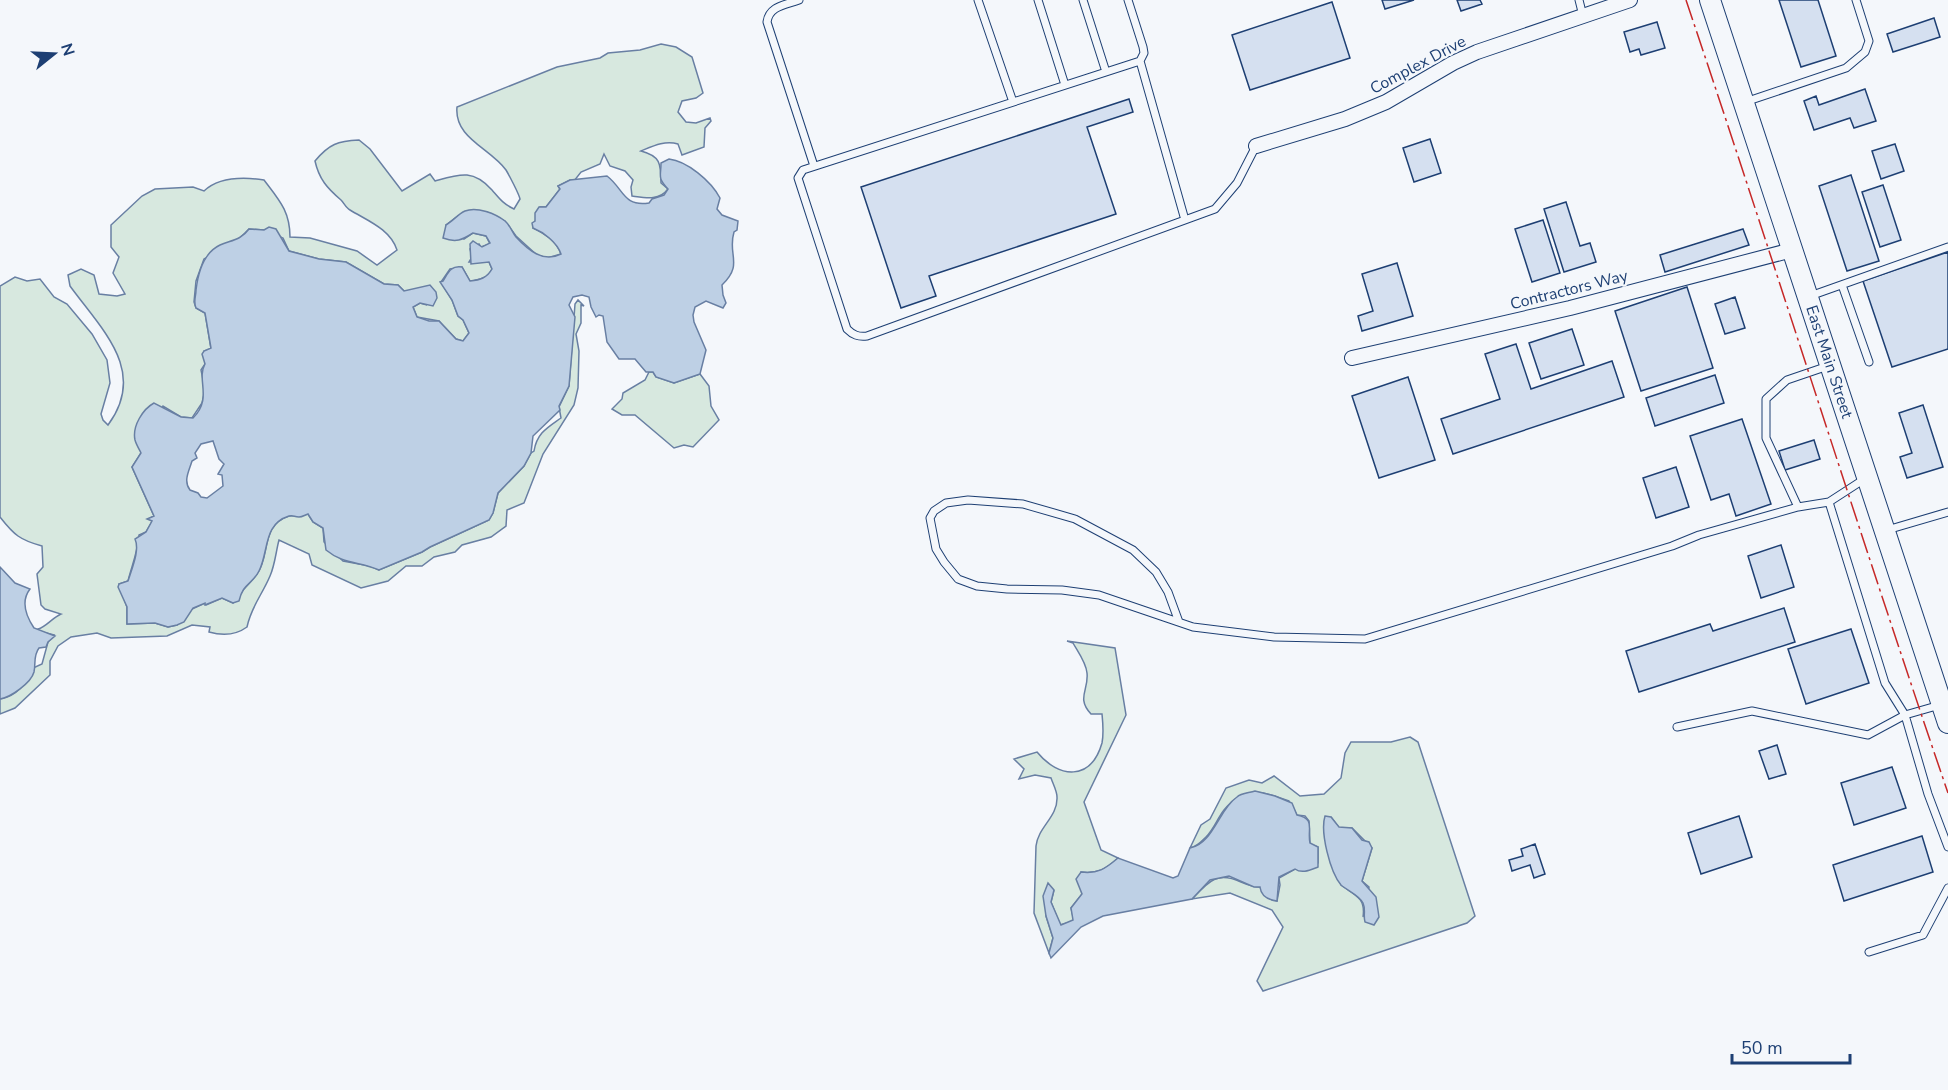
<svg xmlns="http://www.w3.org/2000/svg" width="1948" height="1090" font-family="'Nunito Sans',sans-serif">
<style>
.green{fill:#d7e8df;stroke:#687fa3;stroke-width:1.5;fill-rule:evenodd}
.water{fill:#bed0e5;stroke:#687fa3;stroke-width:1.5;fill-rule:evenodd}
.building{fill:#d5e0f0;stroke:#1d3f73;stroke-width:1.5}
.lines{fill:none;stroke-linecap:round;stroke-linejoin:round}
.service-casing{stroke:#1d3f73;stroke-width:9}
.minor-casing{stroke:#1d3f73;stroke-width:16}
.secondary-casing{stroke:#1d3f73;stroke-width:22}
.service{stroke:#f4f7fb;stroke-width:7}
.minor{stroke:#f4f7fb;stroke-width:14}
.secondary{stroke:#f4f7fb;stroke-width:20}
.power{stroke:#c62828;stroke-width:1.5;stroke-dasharray:21 4.5 3 4.5;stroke-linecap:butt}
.labels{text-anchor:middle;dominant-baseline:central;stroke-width:4.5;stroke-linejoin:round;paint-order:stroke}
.street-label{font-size:16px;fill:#1d3f73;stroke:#f4f7fb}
</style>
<rect width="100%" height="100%" fill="#f4f7fb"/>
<path class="green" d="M661 44 676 47 692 57 703 93 696 98 682 101 678 112 686 122 696 123 710 118 711 121 705 128 704 147 682 155 678 144C665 140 653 146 641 151 660 156 661 163 661 183L668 189C659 201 646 198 632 196L631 187 633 180 625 171 610 166 604 154 600 164 581 172 574 181 570 180 558 186 560 189 546 207H540L533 228C544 233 557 242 561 254L547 258 539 257 516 236 505 221 487 212 458 216 446 225 464 239 473 233 486 236 490 244 481 247 479 244 470 249 472 257 469 262H489L492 269C487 278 480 280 470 281L462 267 450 269 441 282 452 300 458 316 463 320 469 333 463 341 456 339 439 321 417 317 413 307 420 303 427 305 409 291H404L398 285 384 284 346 262 319 259 289 251 283 238 264 230 249 229 238 240 204 259 196 281 194 302 196 308 205 313 211 349 204 351 205 364 201 370 205 390 202 403 192 418 181 417 163 406 141 453 132 467 154 516 149 519 153 520 146 532 139 535C138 551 132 565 128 581L119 584 127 607V624L155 623 168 627 177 625 192 609 205 603 206 605 222 598 233 603C241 590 249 585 257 574 271 555 260 525 289 516 294 515 300 516 308 514L313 522 323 528 324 542 343 561 370 566 379 570 422 552 430 547 489 520 493 513 498 493 524 466 531 453 534 451C537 433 547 428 561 418L559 407 569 386 575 304 578 300 584 306 581 305V323L576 334 579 351 578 388 574 405 543 454 524 503 507 510 506 526 491 537 462 545 455 552 434 557 422 566H406L388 581 361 588 312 565 309 554 279 540C276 551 275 565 270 576 262 595 251 607 247 627 236 635 223 636 209 632L210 627 192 625 167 636 111 638 97 633 71 637 58 646 50 661V675L15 708 0 714V699C16 697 28 682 33 668L42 664 48 642 54 635 38 631V629C46 627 52 618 61 614L45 609 41 605 37 574 43 567 42 546C20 540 14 535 0 517V286L15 277 27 281 40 279 54 297 67 304 92 334 107 360 110 383 101 414 103 420 108 425C148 371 102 330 70 286L68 275 81 269 94 275 99 294 117 296 125 294 113 273 119 257 111 247V225L142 196 155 189 193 187 204 191C219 177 244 177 264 180 279 200 290 211 290 237L310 238 357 251 377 265 397 250C390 229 368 221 350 210 346 208 344 203 341 200 327 188 319 179 315 161 329 144 338 141 359 140L370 149 402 191 430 174 435 181C460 174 473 169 492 190 499 198 503 204 514 209L520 199C519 194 509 175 506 170 490 148 454 138 457 107L557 67 600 58 608 53 640 50Z
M649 372H653L656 377 674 383 700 374 709 386 711 406 719 420 693 447 684 445 674 448 635 415H622L612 409 622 399 623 393 645 380Z
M1067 641 1115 648 1126 715 1084 802 1101 850 1118 858C1106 869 1098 874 1081 872L1082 894 1071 908 1074 921 1060 925 1051 902 1054 890 1046 916 1053 938 1049 953 1034 913 1036 846C1038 827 1058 817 1057 797 1057 791 1053 784 1051 778L1035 775 1019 779 1024 769 1014 759 1037 752C1059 779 1091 781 1102 743 1104 733 1103 724 1102 714H1091C1076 698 1089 690 1087 673 1086 662 1078 652 1073 643Z
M1410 737 1418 742 1475 916 1467 923 1263 991 1257 981 1283 927 1272 910 1230 893 1192 899C1209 881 1217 871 1241 882 1248 885 1253 887 1260 887 1264 896 1267 899 1277 901L1280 885 1279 878 1295 869 1318 863V847L1310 844 1309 821 1305 816 1297 815 1289 801C1262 791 1244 785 1224 810 1217 819 1214 829 1206 837 1201 842 1197 847 1190 848L1201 825 1210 819 1226 788 1249 780 1262 783 1274 776 1300 796 1324 794 1341 778 1345 753 1351 742H1391ZM1331 817 1339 828H1352L1372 848 1362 881 1369 887 1363 917C1366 898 1355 895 1341 885Z"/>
<path class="water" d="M669 159C687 161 711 181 720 198L717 209 722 215 738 221 737 230 734 232C727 255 744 264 722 285L723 295 726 303 723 308 706 301 695 307 693 315 694 322 706 350 700 374 674 383 656 377 653 372H646L635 359H619L607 342 603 316 599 315 596 317 591 307 589 297 582 295 573 297 569 305 575 317 569 386 559 406 560 410 533 436 531 453 524 466 498 493 493 513 489 520 430 547 422 552 379 570C360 561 344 565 326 550L323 528 313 522 308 514C305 515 302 517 299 517 294 517 294 515 289 516 263 524 269 551 259 571 252 585 243 583 239 601L233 603 222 598 205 605V603L193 608 184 622 177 625 168 627 155 623 127 624V607L118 587 119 584 128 581C132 568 140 550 135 539L146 532 152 521 147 519 154 516 132 467 141 453C139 449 136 444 135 440 132 426 143 409 154 403L181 417 193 418C213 398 196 380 205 364L202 354 204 351 211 348 205 313 196 308C193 301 196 297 196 290 198 273 203 253 220 245 232 240 241 240 249 229L264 230 269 227 276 229 289 251 319 259 346 262 384 284 398 285 404 291 430 285 436 292 437 298 433 306 420 303 413 307 417 317 429 321H439L456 339 463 341 469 333 463 320 458 316 452 300 440 282 443 281C448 273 451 265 462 267L470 281C480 280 487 278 492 269L489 262 471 264 470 244 473 241 482 247 490 243 486 236 473 233C462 240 456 243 443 238L446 225C453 221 458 214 465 211 477 206 496 214 505 221 510 225 512 232 516 237 528 250 543 263 561 254 557 242 543 232 533 228L532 223 535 221V213L539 207H546L560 189 558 186 570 180 607 176C624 189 623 207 649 203L652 199 664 195 668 189C657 177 661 177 661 163ZM213 441 219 459 224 464 218 474 222 475 223 486 207 498 201 497 198 493 190 490C183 481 189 471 192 461L197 458 195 453 201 444Z
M0 567 15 583 30 589C20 602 26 616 34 628L55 636 48 642 46 647 39 648C33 656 36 663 34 672 31 683 11 697 0 699Z
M1255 791 1275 796 1292 803 1297 815C1316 819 1307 829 1310 843L1318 847V867C1310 870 1302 874 1295 869L1279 877 1277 901C1269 900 1261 896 1260 887H1254L1229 876 1210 880 1192 899 1103 916 1081 927 1051 958 1049 953 1053 938 1046 916 1043 896 1048 883 1054 890 1051 902 1061 925 1073 920 1071 908 1082 894 1076 879 1081 872C1098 874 1105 869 1118 858L1173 878 1178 876 1190 848C1213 844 1219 809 1237 797 1241 793 1249 793 1255 791Z
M1325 816 1331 817 1339 827 1352 828 1362 840 1369 842 1372 848 1362 881 1376 897 1379 917 1374 925 1365 922C1363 915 1366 910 1363 903 1359 895 1348 891 1341 885 1330 872 1320 832 1325 816Z"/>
<path class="building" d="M1382 0H1414L1385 9Z
M1457 0H1480L1482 4 1461 11Z
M1779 0H1818L1836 56 1801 67Z
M1332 2 1350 58 1250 90 1232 35Z
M1934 18 1940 37 1893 52 1887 34Z
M1657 22 1665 48 1641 55 1639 49 1630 52 1624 32Z
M1865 89 1876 121 1854 128 1850 118 1814 130 1804 101 1816 96 1819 105Z
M1129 99 1133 112 1087 127 1116 214 929 276 936 296 901 308 861 187Z
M1430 139 1441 173 1414 182 1403 148Z
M1895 144 1904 171 1881 179 1872 151Z
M1851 175 1879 261 1847 271 1819 186Z
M1883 185 1901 240 1880 247 1862 192Z
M1566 202 1580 246 1590 243 1596 262 1564 272 1544 209Z
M1543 220 1560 273 1532 282 1515 229Z
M1743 229 1749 245 1665 272 1660 255Z
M1948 252V349L1892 367 1863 281Z
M1397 263 1413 316 1362 331 1358 316 1373 311 1362 274Z
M1687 287 1713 368 1641 391 1615 311Z
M1735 297 1745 328 1725 334 1715 304Z
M1572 329 1584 365 1541 379 1529 343Z
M1516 344 1531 389 1612 361 1624 397 1453 454 1441 419 1500 399 1485 354Z
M1715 375 1724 403 1655 426 1646 398Z
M1408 377 1435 460 1379 478 1352 396Z
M1923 405 1943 467 1907 478 1900 457 1912 453 1899 413Z
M1742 419 1771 504 1736 516 1729 494 1711 500 1690 436Z
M1814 440 1820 459 1785 470 1779 451Z
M1676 467 1689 507 1656 518 1643 478Z
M1781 545 1794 587 1761 598 1748 556Z
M1784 608 1795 642 1639 692 1626 651 1710 624 1713 631Z
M1851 629 1869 683 1806 704 1788 649Z
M1777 745 1786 774 1769 779 1759 751Z
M1892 767 1906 808 1854 825 1841 783Z
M1739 816 1752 857 1701 874 1688 833Z
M1922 836 1933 872 1844 901 1833 865Z
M1535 844 1545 874 1534 878 1530 865 1512 871 1509 860 1523 856 1521 849Z"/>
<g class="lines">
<g class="service-casing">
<path id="service" d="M799 0C785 5 769 6 767 22L814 166
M978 0 1013 102
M1038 0 1065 85
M1083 0 1106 72
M1128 0 1143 47 1144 53 1140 61
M1579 0 1583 16
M1745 102 1846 68 1865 52 1869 41 1856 0
M1185 220 1140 61 803 170 798 178 847 329C853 335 858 337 867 336L1215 209 1237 183 1256 146
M1842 285 1869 362
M1810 296 1948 247
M1828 366 1787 380 1766 399V438L1798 507 1829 502 1866 478
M1829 502 1885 683 1905 715 1940 705
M1887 530 1948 512
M1179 622 1168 592 1156 572 1133 550 1075 519 1023 504 968 500 946 503 934 511 930 518 936 549 944 562 958 579 977 586 1007 589 1062 590 1099 595 1193 627 1274 637 1365 639 1672 546 1699 535 1798 507
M1677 727 1752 711 1868 735 1905 715 1928 794 1948 847
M1869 952 1923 935 1948 888"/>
</g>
<g class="minor-casing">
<path id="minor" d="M1256 146 1345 119 1386 102 1453 63 1477 52 1630 0
M1352 358 1570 308 1792 250"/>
</g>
<g class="secondary-casing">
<g id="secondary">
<path id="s1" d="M1710 0 1948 723"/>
</g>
</g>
<use href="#service" class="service"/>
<use href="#minor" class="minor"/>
<use href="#secondary" class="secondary"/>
<path class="power" d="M1686 0C1775 264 1858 530 1948 793"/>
</g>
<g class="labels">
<g class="street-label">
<text transform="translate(1418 65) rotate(-28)">Complex Drive</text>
<text transform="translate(1569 290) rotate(-14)">Contractors Way</text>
<text stroke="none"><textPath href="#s1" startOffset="381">East Main Street</textPath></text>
</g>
</g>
<g transform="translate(54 54) rotate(72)" stroke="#f4f7fb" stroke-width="4.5" paint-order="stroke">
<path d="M0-4.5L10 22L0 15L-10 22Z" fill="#1d3f73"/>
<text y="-9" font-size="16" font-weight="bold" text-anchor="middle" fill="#1d3f73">N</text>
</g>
<path d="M1732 1054v9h118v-9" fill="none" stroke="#1d3f73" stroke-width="3"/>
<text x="1741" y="1054" font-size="18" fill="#1d3f73" stroke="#f4f7fb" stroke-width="4.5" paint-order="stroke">50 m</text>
</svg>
